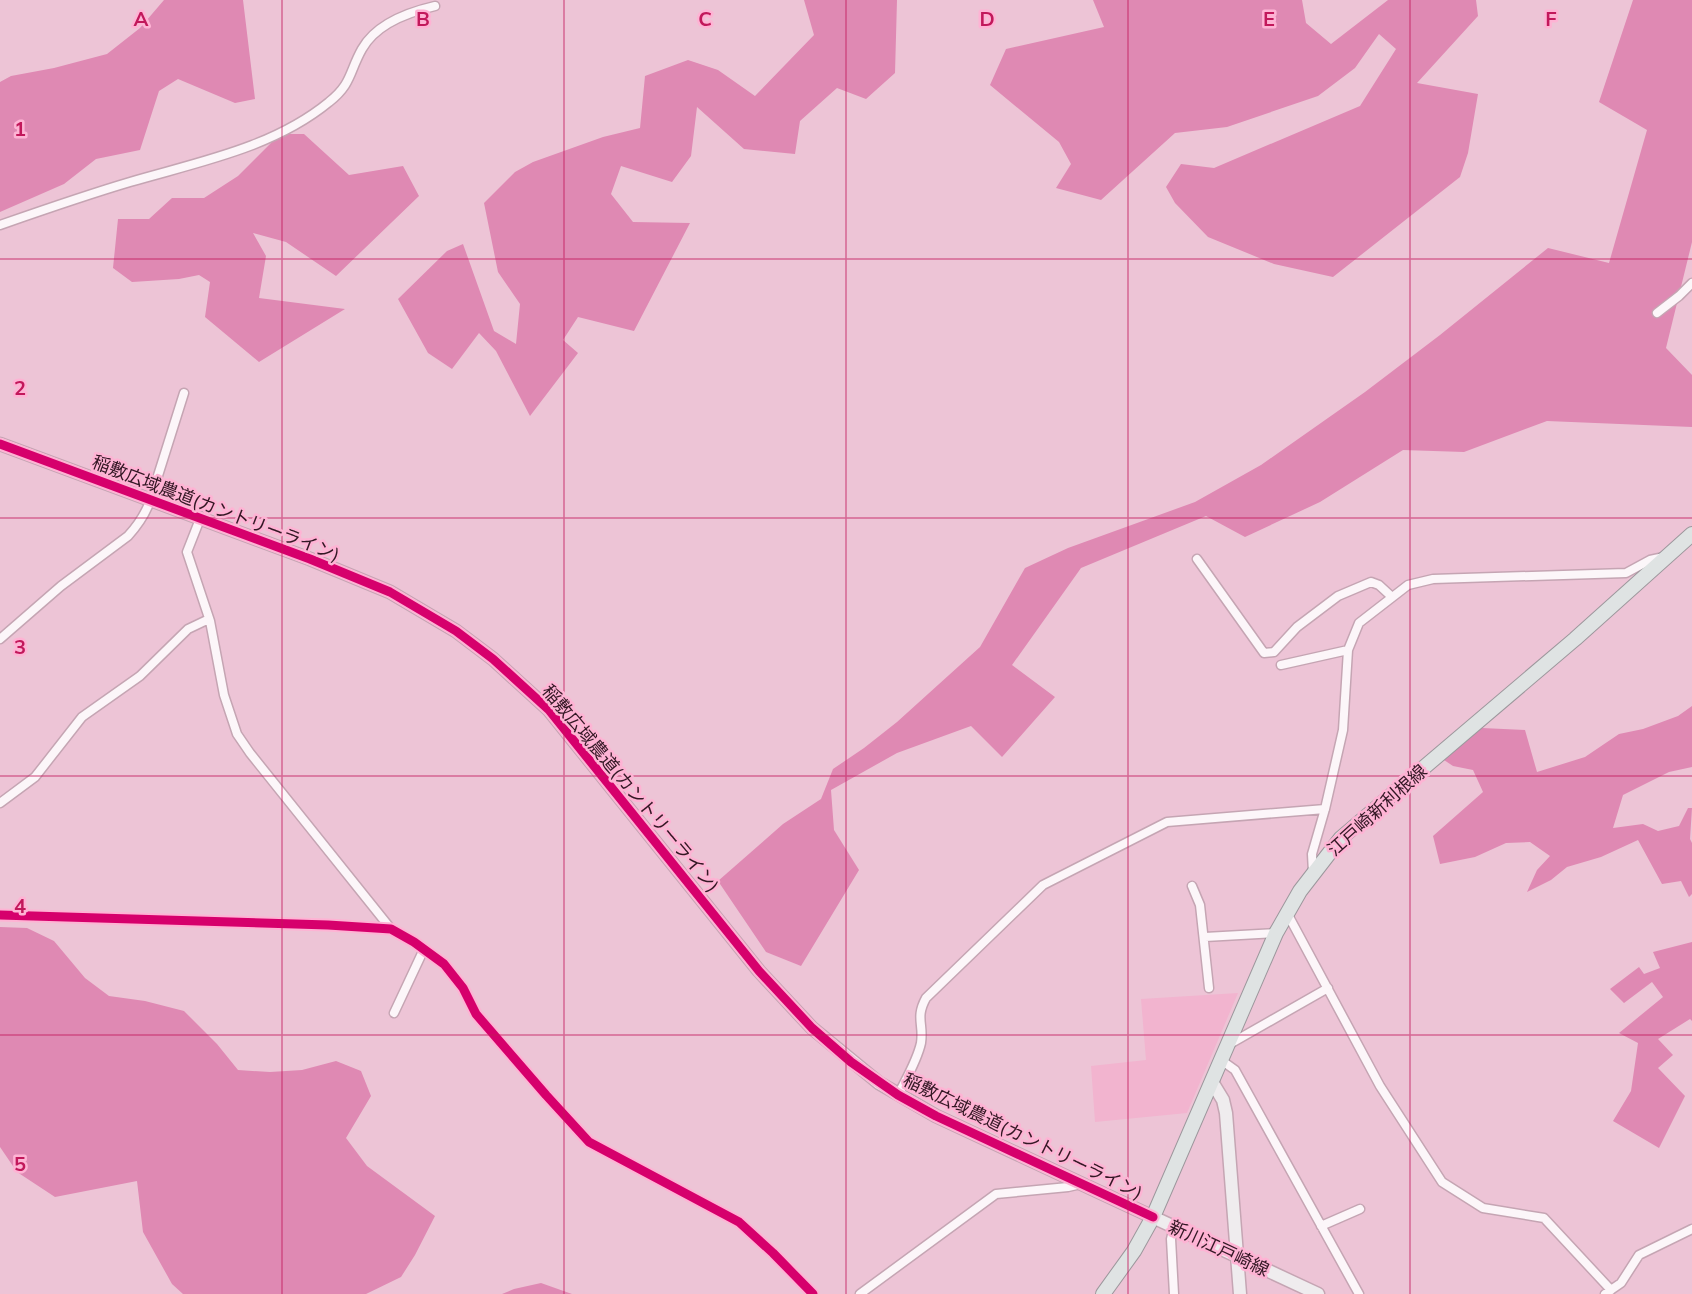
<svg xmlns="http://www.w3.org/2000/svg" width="1692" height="1294" font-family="Mulish,'Noto Sans JP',sans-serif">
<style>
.built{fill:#f2b4cf}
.forest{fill:#df89b3}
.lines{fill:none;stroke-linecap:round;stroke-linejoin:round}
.street-casing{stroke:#c5a5b3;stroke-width:11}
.secondary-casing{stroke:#c5a5b3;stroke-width:15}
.primary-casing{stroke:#9c979c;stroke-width:16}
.street{stroke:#fcf6f9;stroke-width:8}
.secondary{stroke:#efecee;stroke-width:12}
.primary{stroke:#dfe3e3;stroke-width:14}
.cycleway-casing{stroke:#feb3d4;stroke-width:13}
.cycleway{stroke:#d6006c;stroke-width:9}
.grid{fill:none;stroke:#c2185b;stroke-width:1.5;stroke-opacity:0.55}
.labels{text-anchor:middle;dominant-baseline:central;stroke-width:5;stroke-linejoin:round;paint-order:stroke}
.street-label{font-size:18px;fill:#331724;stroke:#feb3d4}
.grid-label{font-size:20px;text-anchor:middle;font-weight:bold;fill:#c2185b;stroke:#feb3d4;stroke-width:5;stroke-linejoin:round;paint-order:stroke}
</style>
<rect width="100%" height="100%" fill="#edc4d6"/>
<path class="built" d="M1238 993 1187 1113 1095 1122 1091 1066 1146 1060 1141 999Z"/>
<path class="forest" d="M164 0H243L255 99 235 103 178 79 159 91 140 150 96 159 64 184 0 212V82L11 76 54 68 107 54 140 28Z
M804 0H897L895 73 866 99 837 88 800 121 795 154 744 149 697 107 691 156 672 182 621 166 611 194 633 222 690 223 634 331 578 317 563 340 578 353 530 416 496 351 479 333 452 369 428 353 398 299 447 251 463 244 494 331 516 344 520 304 498 272 484 203 515 172 533 162 603 137 640 128 645 76 688 60 718 70 755 96 814 35Z
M1093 0H1302L1306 23 1331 44 1388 0H1476L1478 16 1417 83 1478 94 1468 153 1460 177 1333 277 1274 264 1208 237 1175 203 1166 187 1181 164 1214 168 1360 106 1396 49 1379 34 1355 68 1318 96 1227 127 1175 133 1101 200 1056 188 1071 164 1059 142 990 85 1006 49 1104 27Z
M1633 0H1692V242L1666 348 1692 375V427L1547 421 1464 452 1403 450 1320 502 1245 537 1206 516 1081 568 1012 665 1055 697 1002 757 971 726 897 753 831 790 834 830 859 870 801 966 766 952 718 881 783 824 821 799 833 769 864 748 897 722 980 647 1025 568 1068 548 1195 502 1261 465 1365 392 1440 335 1548 248 1609 263 1647 130 1599 102Z
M280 134H304L349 175 403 166 419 196 336 276 286 242 253 233 266 256 259 298 345 309 259 362 205 317 210 282 199 275 179 279 132 282 113 268 118 219H149L172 198H204L238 176Z
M1692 706V767L1669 772 1623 795 1613 828 1643 824 1658 831 1679 826 1688 808H1692L1690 839 1692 843V894L1689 897 1681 881 1662 884 1638 840 1601 857 1567 867 1551 880 1527 892 1537 870 1550 856 1530 842 1506 843 1475 857 1440 864 1433 836 1483 792 1473 770 1453 766 1444 760 1482 728 1525 730 1537 772 1585 757 1619 734 1643 729 1678 716Z
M0 927 27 928 54 941 85 978 109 996 145 1001 184 1011 217 1044 238 1070 270 1072 302 1070 336 1061 361 1071 371 1096 346 1138 367 1166 435 1216 415 1255 401 1277 366 1294H183L172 1284 143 1232 137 1181 55 1197 17 1172 0 1147Z
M1692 942V1021L1690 1019 1658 1039 1673 1055 1658 1068 1685 1096 1659 1148 1613 1121 1631 1091 1638 1043 1619 1033 1663 997 1652 982 1624 1003 1610 989 1639 967 1644 974 1660 968 1653 952Z
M541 1283 572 1294H502L514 1289Z"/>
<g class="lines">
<g class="street-casing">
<path id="street" d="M0 225C43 210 86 195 130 182 198 162 273 148 329 102 352 84 349 72 362 49 376 24 409 12 435 6
M1657 313 1679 296 1692 283
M200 519 187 552 210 621 224 695 237 734 250 753 391 929
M1197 559 1264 653 1274 652 1297 627 1338 596 1371 582 1379 585 1392 597
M0 639 61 586 128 536C138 525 145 515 150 501L184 393
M1281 665 1348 650
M0 803 35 777 82 717 140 676 188 629 209 619
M1313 873 1312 854 1325 809 1343 730 1348 650 1359 623 1408 585 1433 579 1626 573 1650 560 1664 557
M1192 886 1200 905 1209 988
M1287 913 1380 1086 1442 1182 1483 1208 1544 1218 1611 1290
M0 915 328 925 391 929 414 942 444 964 463 988 476 1014 546 1095 589 1142 739 1222 773 1253 813 1294
M1205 937 1276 933
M394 1013 424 949
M1228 1045 1328 988
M1221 1060 1235 1070 1359 1294
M898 1095C906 1079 917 1061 921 1043 924 1024 915 1018 926 998L1043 885 1167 822 1325 809
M1321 1226 1360 1209
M1174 1227 1171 1239 1174 1294
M860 1294 996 1194 1068 1187 1081 1184
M1605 1294 1621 1283 1639 1255 1692 1229"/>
</g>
<g class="secondary-casing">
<path id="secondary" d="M0 444 310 559 390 592 456 631 493 659 549 710 759 971 812 1028 879 1083 936 1116 1318 1294
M1212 1082 1223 1100 1226 1113 1240 1294"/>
</g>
<g class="primary-casing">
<path id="primary" d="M1103 1294 1134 1251 1153 1217 1276 933 1300 891 1341 838 1575 639 1692 534"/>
</g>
<use href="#street" class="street"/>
<use href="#secondary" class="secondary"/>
<use href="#primary" class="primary"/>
<g class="cycleway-casing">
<path id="cycleway" d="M0 444 310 559 390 592 456 631 493 659 549 710 759 971 812 1028 851 1062 898 1095 936 1116 1153 1217
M0 915 328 925 391 929 414 942 444 964 463 988 476 1014 546 1095 589 1142 739 1222 773 1253 813 1294"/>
</g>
<use href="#cycleway" class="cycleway"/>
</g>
<path class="grid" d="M282 0V1294M564 0V1294M846 0V1294M1128 0V1294M1410 0V1294M0 259H1692M0 518H1692M0 776H1692M0 1035H1692"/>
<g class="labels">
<g class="street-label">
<text transform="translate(216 508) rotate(21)">稲敷広域農道(カントリーライン)</text>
<text transform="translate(631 788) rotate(50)">稲敷広域農道(カントリーライン)</text>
<text transform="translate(1377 810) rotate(-42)">江戸崎新利根線</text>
<text transform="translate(1023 1136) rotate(26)">稲敷広域農道(カントリーライン)</text>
<text transform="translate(1219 1248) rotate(25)">新川江戸崎線</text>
</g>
</g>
<g class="grid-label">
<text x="141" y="26">A</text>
<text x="423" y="26">B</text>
<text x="705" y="26">C</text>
<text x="987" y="26">D</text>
<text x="1269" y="26">E</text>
<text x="1551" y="26">F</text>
<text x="20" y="136">1</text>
<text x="20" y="395">2</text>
<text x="20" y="654">3</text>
<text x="20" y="913">4</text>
<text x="20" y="1171">5</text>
</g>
</svg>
